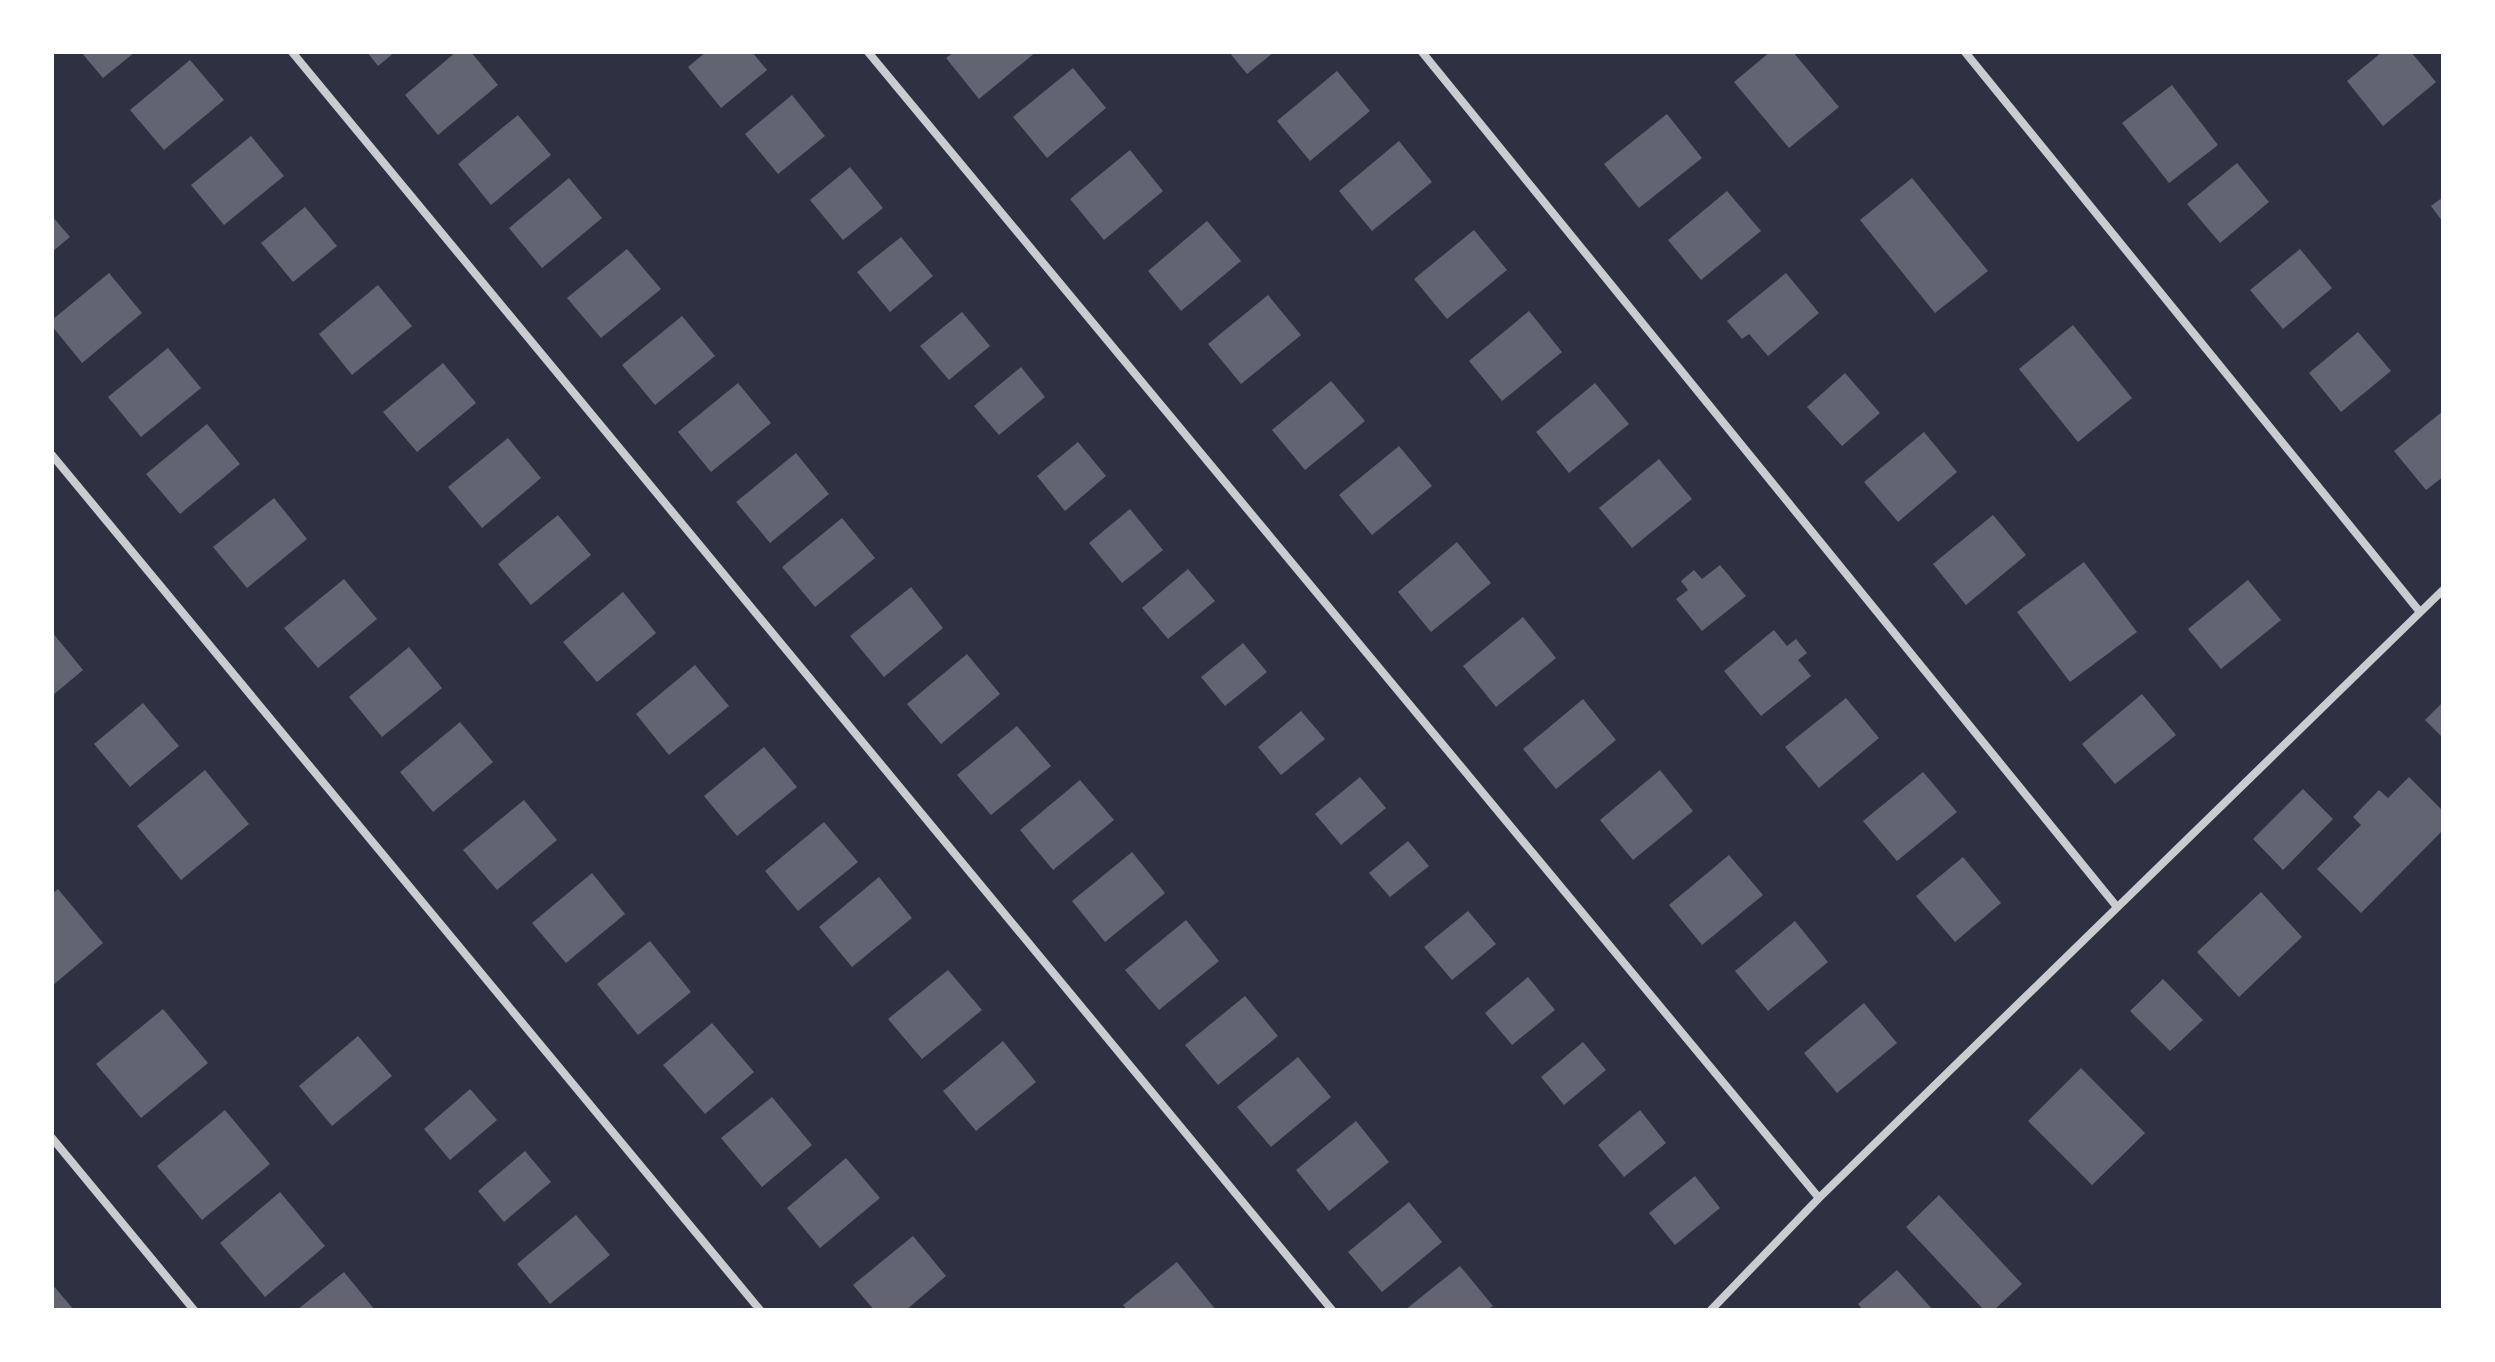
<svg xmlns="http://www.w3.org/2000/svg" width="2495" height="1362" font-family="'Source Sans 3',sans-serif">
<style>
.building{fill:#626471}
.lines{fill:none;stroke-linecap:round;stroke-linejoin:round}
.minor{stroke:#caccd0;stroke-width:8}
</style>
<rect width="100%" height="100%" fill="#2d3142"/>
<path class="building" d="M81 52H135L103 78Z
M367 52H395L378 66Z
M456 52H471L498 85 438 135 405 95Z
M706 52H752L767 70 721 108 688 67Z
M954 52H1036L979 99 946 58Z
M1229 52H1274L1247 74Z
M1770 52H1793L1839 107 1789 148 1734 82Z
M2382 52H2411L2436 82 2383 126 2347 81Z
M190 60 224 100 164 150 130 110Z
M1073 68 1106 108 1047 158 1013 117Z
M1337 71 1370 111 1310 161 1277 121Z
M2172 85 2218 145 2169 183 2122 123Z
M792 95 825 136 778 174 745 134Z
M1667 114 1702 158 1639 208 1604 164Z
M518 115 551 155 491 205 458 164Z
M251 136 284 176 224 225 191 185Z
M1399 141 1432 182 1372 231 1339 191Z
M1130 150 1163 191 1104 240 1070 199Z
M2237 163 2269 202 2220 243 2187 204Z
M850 167 883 208 843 240 810 200Z
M569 178 602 218 542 268 509 228Z
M1912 178 1988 271 1935 313 1860 220Z
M1727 191 1761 231 1701 280 1668 240Z
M2443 197V222L2431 206Z
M305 207 337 246 293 282 261 243Z
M52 216 70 237 52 252Z
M1207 221 1241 261 1181 311 1148 271Z
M1474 230 1507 270 1447 319 1414 279Z
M901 237 933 276 890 312 857 272Z
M627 249 661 289 601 338 567 298Z
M2300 249 2332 288 2283 329 2250 290Z
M109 273 142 313 82 363 52 326V320Z
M1786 273 1819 313 1768 356 1749 334 1742 339 1727 321Z
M378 285 412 326 352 375 319 334Z
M1268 295 1301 335 1241 384 1208 344Z
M1529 311 1562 352 1502 401 1469 361Z
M962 312 990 346 949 380 920 346Z
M682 316 715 356 655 405 622 365Z
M2073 325 2132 398 2078 442 2019 369Z
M2358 332 2391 371 2341 412 2309 373Z
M168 348 201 388 141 437 108 397Z
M443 363 476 403 417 452 383 412Z
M1021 367 1045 397 999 435 974 406Z
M1845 373 1880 413 1842 446 1807 407Z
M1331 381 1365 421 1305 470 1272 430Z
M738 383 771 423 711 472 678 432Z
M1595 383 1629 424 1569 473 1536 432Z
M2443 411V477L2426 490 2394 451Z
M207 424 240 464 180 514 146 474Z
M1924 432 1957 472 1898 522 1864 482Z
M508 438 541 478 482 528 448 487Z
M1078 442 1106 476 1065 511 1037 476Z
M1399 446 1432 486 1372 535 1339 495Z
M796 453 829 494 770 543 736 502Z
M1659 459 1692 499 1632 548 1599 508Z
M274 498 307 539 247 588 213 547Z
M1130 509 1163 550 1122 583 1089 543Z
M558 515 591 555 531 605 498 564Z
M1993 515 2026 555 1966 605 1933 564Z
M842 518 875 558 815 607 782 567Z
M1457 542 1491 583 1431 632 1398 592Z
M2084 562 2137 632 2070 682 2017 612Z
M1720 565 1746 596 1702 631 1676 599 1688 590 1681 581 1694 570 1702 579Z
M1188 569 1215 601 1168 639 1142 608Z
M344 579 377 619 318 668 284 628Z
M2248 580 2281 620 2221 669 2188 629Z
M911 587 943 628 884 677 850 636Z
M623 592 656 633 597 682 563 642Z
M1523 617 1556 658 1496 707 1463 666Z
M1774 630 1787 646 1796 639 1807 653 1798 660 1811 676 1761 716 1724 671Z
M52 632 83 670 52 696Z
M1243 643 1267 672 1225 706 1201 677Z
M409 647 442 688 382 737 349 697Z
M967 654 1000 694 941 744 907 704Z
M695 665 729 706 669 755 636 714Z
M2142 694 2176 735 2115 784 2082 744Z
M1846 698 1879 738 1819 788 1785 747Z
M1583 699 1616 740 1556 789 1523 749Z
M2443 702V738L2425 720Z
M143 703 179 746 130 787 94 744Z
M1301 711 1325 739 1281 775 1258 747Z
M460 722 493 762 433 812 400 772Z
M1017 726 1051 766 991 815 957 775Z
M764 747 797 787 737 836 704 796Z
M205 770 249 824 181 880 137 826Z
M1660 770 1693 811 1633 860 1600 820Z
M1923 772 1957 812 1897 861 1863 821Z
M1360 777 1386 808 1341 845 1315 814Z
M2409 777 2443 811V830L2361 913 2317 869 2361 825 2353 817 2379 790 2388 798Z
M1080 780 1114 820 1053 870 1020 830Z
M2303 789 2333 819 2283 870 2253 839Z
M524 800 557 840 497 890 463 850Z
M824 822 858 862 798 911 765 871Z
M1408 841 1429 866 1390 897 1369 873Z
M1132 852 1165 893 1105 942 1072 901Z
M1729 855 1763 895 1702 945 1669 905Z
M1963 857 2001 903 1955 942 1916 896Z
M592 873 625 914 566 963 532 923Z
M879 877 912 918 852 967 819 927Z
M58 889 103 943 52 986V894Z
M2261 892 2302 937 2239 997 2197 952Z
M1468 911 1496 944 1452 980 1424 947Z
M1186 920 1219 961 1159 1010 1125 970Z
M1795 921 1828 962 1768 1011 1735 971Z
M650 941 691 992 638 1035 597 984Z
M948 970 982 1010 922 1059 888 1019Z
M1528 977 1555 1010 1512 1045 1485 1013Z
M2163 979 2203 1020 2170 1051 2130 1011Z
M1245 996 1278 1036 1218 1085 1185 1045Z
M1864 1003 1897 1043 1837 1093 1804 1053Z
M163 1009 208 1063 141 1118 96 1064Z
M712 1023 754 1072 705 1114 663 1065Z
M358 1036 392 1076 332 1126 299 1086Z
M1003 1041 1036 1082 976 1131 943 1091Z
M1583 1042 1606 1070 1564 1105 1541 1077Z
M1298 1057 1331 1097 1271 1147 1237 1107Z
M2081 1068 2145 1133 2092 1185 2028 1121Z
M470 1089 497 1120 450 1160 424 1129Z
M772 1097 812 1145 762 1187 721 1138Z
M225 1110 270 1164 202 1220 157 1166Z
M1640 1110 1666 1143 1624 1177 1598 1145Z
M1356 1121 1389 1162 1329 1211 1296 1170Z
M525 1151 551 1182 504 1222 478 1191Z
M846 1158 880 1198 820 1248 787 1208Z
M1695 1176 1720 1208 1675 1245 1649 1213Z
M280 1192 325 1246 265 1297 220 1243Z
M1939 1195 2022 1284 1994 1310H1984L1906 1227Z
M1409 1202 1442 1242 1382 1292 1348 1252Z
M576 1215 610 1255 550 1304 517 1264Z
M913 1236 946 1276 906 1310H874L853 1285Z
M1177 1262 1216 1310H1127L1123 1305Z
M1460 1266 1493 1306 1487 1310H1405Z
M1897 1270 1933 1310H1863L1858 1304Z
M344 1272 375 1310H297Z
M52 1284 74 1310H52Z"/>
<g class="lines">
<path class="minor" d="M292 52 1332 1310
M868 52 1819 1198
M1422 52 2117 907
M1965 52 2420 612
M52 455 760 1310
M52 1138 194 1310
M1711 1310 1819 1198 2443 590"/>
</g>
<rect width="2495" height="1362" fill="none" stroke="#ffffff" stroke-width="108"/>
</svg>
